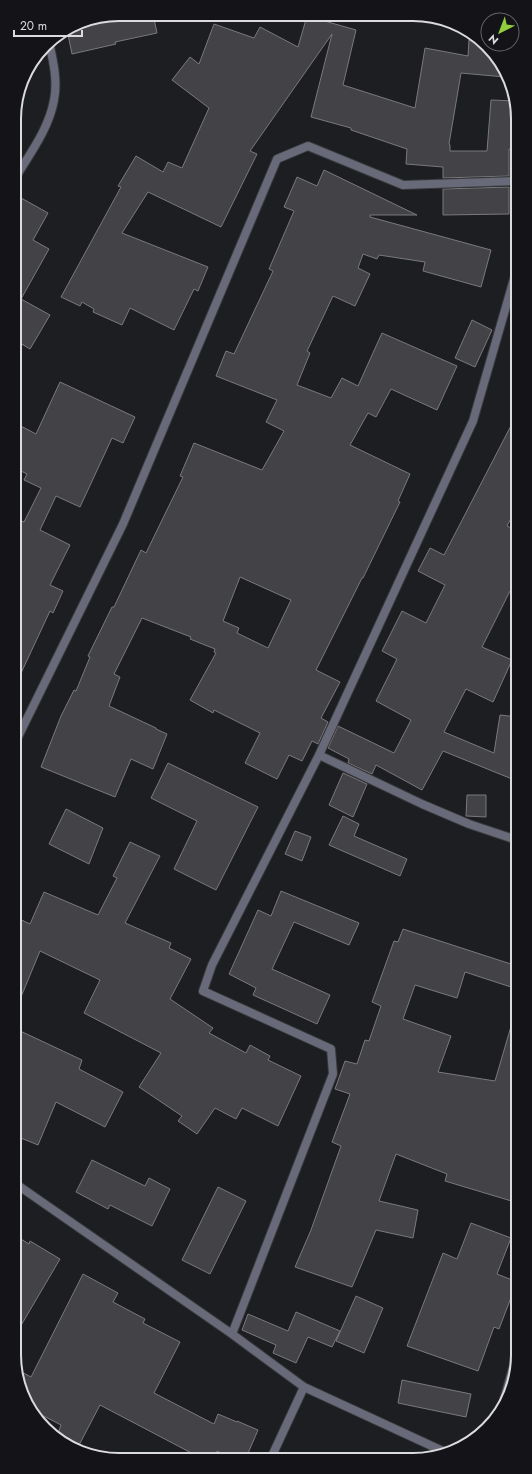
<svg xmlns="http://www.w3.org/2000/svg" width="532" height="1474" font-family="Jost,sans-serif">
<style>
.building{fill:#424247;stroke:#79797e;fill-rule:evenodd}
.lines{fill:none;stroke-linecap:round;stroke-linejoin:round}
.street-casing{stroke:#38383b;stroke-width:10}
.street{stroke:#686a79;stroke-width:8}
.rim{fill:none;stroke:#dbdbde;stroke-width:2}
</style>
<rect width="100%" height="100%" fill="#1d1e21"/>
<path class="building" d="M119 14H153L157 33 115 42 116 44 72 54 67 30 79 22Z
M307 16 356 30 343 85 415 108 425 48 468 56 469 40 480 41 487 45 505 77 461 73 449 144 450 145V151H487L491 100 516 101V150L509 149V176L443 178V167L406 164 407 149 351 130V128L311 117 332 34 250 151 257 154 221 227 148 192 122 233 208 267 198 291 194 289 174 330 130 308 122 325 93 312 94 309 82 302 80 306 61 297 121 187 118 186 136 156 163 172 168 162 182 168 209 108 172 80 190 57 199 64 214 24 254 38 260 27 298 47Z
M324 170 417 215H370V217L491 250 481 287 423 271 425 262 379 255 377 259 363 254 358 268 370 274 355 306 333 296 307 351 310 353 297 385 331 398 342 378 358 386 382 333 457 366 437 410 391 389 376 417 368 413 350 445 410 474 398 501 400 502 363 578H362L316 670 340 682 321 718 328 722 318 744 312 741 302 761 289 755 277 779 245 763 260 733 214 710 213 713 190 700 216 653 214 652 215 649 190 639 191 637 142 618 114 674 120 677 109 706 156 728V729L167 734 153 769 131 759 115 797 41 767 61 716 74 690 76 691 90 657 88 656 112 607H114L141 550 146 553 183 477 180 476 194 443 262 470 284 431 266 422 277 400 216 376 226 351 234 354 273 271 269 269 294 211 284 207 297 177 317 186ZM240 577 291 600 268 648 237 633 239 628 223 621Z
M509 187V214L443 215V189Z
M14 194 48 213 33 240 49 249 21 299 50 315 30 349 15 340Z
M472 320 492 330 475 367 455 358Z
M60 382 135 417 123 443 112 438 80 507 56 496 40 530 70 545 50 585 63 591 53 613 50 611 15 686V518L24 522 41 488 24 480 27 474 15 468V423L36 434Z
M516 416 517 507 507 526 517 531V595L510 591 482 647 512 660 493 702 466 689 444 732 494 753 500 715 517 717V781L443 751 422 790 376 765 372 774 348 763 349 759 328 748 338 726 394 753 411 720 376 701 397 659 382 651 402 611 426 623 445 585 418 571 430 548 444 555Z
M168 763 258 807 216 890 174 869 197 821 151 798Z
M343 773 367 784 353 817 329 805Z
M467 795H486V817L466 816Z
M66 809 103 828 89 864 49 844Z
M343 816 359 824 354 836 407 859 400 876 329 845Z
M295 831 311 837 302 861 285 854Z
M130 842 160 856 125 923 171 943 169 948 191 959 170 999 213 1028 209 1033 246 1053 250 1045 270 1056 268 1060 301 1076 278 1126 242 1108 236 1119 215 1108 197 1134 178 1121 182 1116 139 1087 161 1053 84 1013 100 980 40 951 16 1009 15 917 30 924 44 892 98 915 117 878 113 876Z
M281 891 359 923 349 945 294 922 272 969 330 995 317 1024 253 995 256 988 229 974 258 910 271 916Z
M403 929 517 966V989L465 972 457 998 415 985 403 1019 451 1036 438 1072 495 1081 512 1023H517L518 1203 445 1181 447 1174 396 1154 379 1201 418 1210 413 1238 376 1230 352 1287 295 1267 311 1230 341 1146 332 1142 350 1094 335 1089 345 1061 357 1064 365 1040 369 1041 381 1006 372 1002 394 941 398 942Z
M16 1029 82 1060 79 1069 123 1092 105 1127 56 1102 38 1145 16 1136Z
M92 1160 145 1186 149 1178 170 1189 152 1226 110 1205 108 1209 76 1192Z
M218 1187 246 1201 210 1274 182 1260Z
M471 1223 511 1238 497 1274 517 1282 499 1329 494 1327 478 1371 407 1346 443 1253 457 1259Z
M16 1236 29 1244 30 1241 60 1259 16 1334Z
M83 1274 118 1293 113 1302 145 1319 143 1323 180 1342 154 1393 214 1424 218 1414 237 1422V1421L258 1430 246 1458H232L217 1451 214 1458H201L100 1405 78 1447 57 1436 61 1425 36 1412 16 1376V1369L31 1377Z
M356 1296 383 1308 364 1353 336 1341Z
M296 1312 340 1331 332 1347 308 1337 296 1363 273 1353 276 1345 242 1330 248 1314 288 1331Z
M402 1380 471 1394 466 1417 398 1403Z"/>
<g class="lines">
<g class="street-casing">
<path id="street" d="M14 180C29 155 49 129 54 100 58 81 53 60 49 42
M15 743 123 524 277 159 308 146 403 185 516 181
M319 755 422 804 469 824 517 840
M16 1184 232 1334 304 1387 447 1453
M232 1334 333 1074 331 1049 203 991 212 965 319 755 473 421 516 272
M501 1410 518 1350
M271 1458 304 1387"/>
</g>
<use href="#street" class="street"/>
</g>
<path d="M0 0H532V1474H0ZM119 21H413A98 98 0 0 1 511 119V1355A98 98 0 0 1 413 1453H119A98 98 0 0 1 21 1355V119A98 98 0 0 1 119 21Z" fill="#141418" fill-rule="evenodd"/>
<path class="rim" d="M119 21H413A98 98 0 0 1 511 119V1355A98 98 0 0 1 413 1453H119A98 98 0 0 1 21 1355V119A98 98 0 0 1 119 21Z"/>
<g transform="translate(500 32) rotate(222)"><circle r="19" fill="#141418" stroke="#646467"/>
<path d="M0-3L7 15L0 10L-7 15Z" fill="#91cd3f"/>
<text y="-6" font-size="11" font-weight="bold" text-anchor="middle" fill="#dbdbde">N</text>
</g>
<path d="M14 30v6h68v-6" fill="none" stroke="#dbdbde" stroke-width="2"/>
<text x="20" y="30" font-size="12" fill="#dbdbde" stroke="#141418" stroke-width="3" paint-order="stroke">20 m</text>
</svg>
